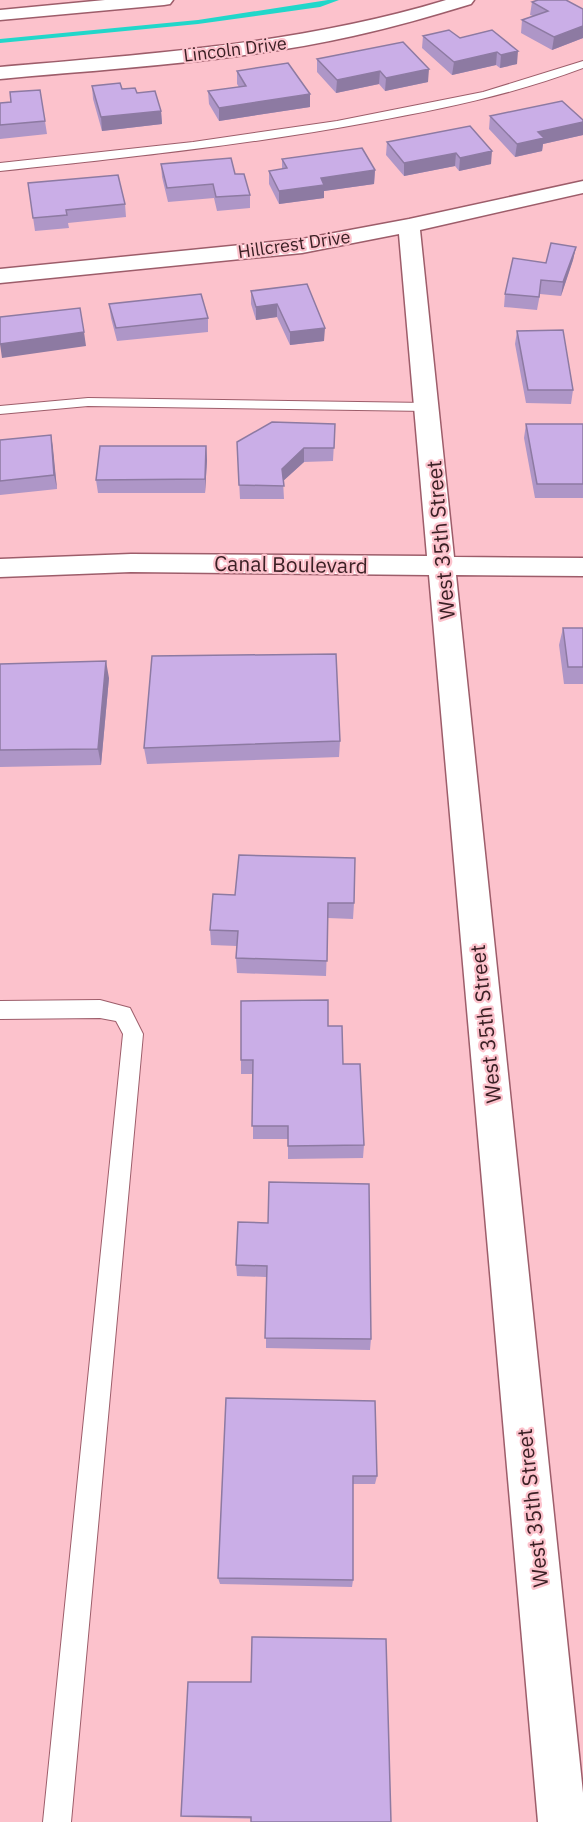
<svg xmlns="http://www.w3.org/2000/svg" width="583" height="1822" font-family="'IBM Plex Sans',sans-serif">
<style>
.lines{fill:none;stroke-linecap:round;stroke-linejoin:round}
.stream{fill:#21d7ca;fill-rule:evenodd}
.service-casing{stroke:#9d5d6a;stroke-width:2}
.minor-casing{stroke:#9d5d6a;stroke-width:3}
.service{fill:#fff;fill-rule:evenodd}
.minor{fill:#fff;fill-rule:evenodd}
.wall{fill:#ae96c7}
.shaded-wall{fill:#8d7aa2}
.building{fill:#caaee7;stroke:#8d7aa2;stroke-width:1.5}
.labels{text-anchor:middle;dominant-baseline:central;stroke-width:4.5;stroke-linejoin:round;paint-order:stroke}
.far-street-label{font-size:18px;fill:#3b2025;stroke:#fcc2cc}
.street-label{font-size:21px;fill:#3b2025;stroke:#fcc2cc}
</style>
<rect width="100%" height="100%" fill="#fcc2cc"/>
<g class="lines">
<path class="stream" d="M328 0H339L320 7 198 24 0 43V39L198 20Z"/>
<g class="service-casing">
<path id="service" d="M583 61V68C514 94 443 109 371 122 248 145 124 158 0 171V163L193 142 337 121 483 92Z
M88 398 427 403 434 407 427 411 88 406 0 414V406Z
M100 1000 130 1008 143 1034 71 1822H43L123 1034 116 1021 100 1018 0 1019V1001Z"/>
</g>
<g class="minor-casing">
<path id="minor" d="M105 0H173L170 4 164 5 0 20V10Z
M446 0H474L471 4C432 16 393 27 353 36 237 62 118 68 0 79V67C150 54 301 44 446 0Z
M583 181V193L420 230 454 557 583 558V576L456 575 583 1793V1822H538L429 575 131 572 0 577V559L131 554 427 556 399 234 302 253 0 283V269L302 239 409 219Z"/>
</g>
<use href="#service" class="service"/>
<use href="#minor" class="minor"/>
</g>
<path class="wall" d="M532 2 583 9V38L552 50 521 33 522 20 533 16 530 15Z
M492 30 517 64 500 68 496 65 452 75 422 48 423 36 460 38Z
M317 59 428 82 385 91 379 84 336 93 317 72Z
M237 71 310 107 219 121 209 104 208 91 239 87 237 84Z
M92 86 122 89 161 111 162 124 102 131 93 99Z
M40 90 47 134 0 139V103L11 102Z
M490 116 583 120V135L543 144 542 151 515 157 489 129Z
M470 126 491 164 459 171 455 166 404 176 386 155 387 142Z
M282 159 375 170 374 184 324 191V198L279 204 269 184V171L282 169Z
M161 164 235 174 250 195V208L217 211 214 198 168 202 162 177Z
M28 183 125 204 126 217 68 223 69 228 35 231Z
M576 247 573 260 561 296 540 294 537 310 504 307 505 294 546 263Z
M307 284 324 341 290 345 277 317 256 320 251 304V291Z
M109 304 208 318V332L117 341 111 318Z
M517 331 573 390 571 404 526 403 515 344Z
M335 424 333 461 304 462 283 481 284 499H240L237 442Z
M526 424H583V498H535L524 438Z
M51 435 57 489 0 495V440Z
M206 446 207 460 205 493H98L96 480Z
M563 628H583V684H564L559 645Z
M0 664 109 678 101 765 0 767Z
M340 741 339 757 147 764 144 748Z
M213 894 354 903 353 919 328 918 326 976 237 973 236 958 237 946 211 945 210 930Z
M328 1026 343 1064 364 1145 363 1158 288 1159V1139H253V1074H241V1060Z
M238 1222 371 1339 370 1350 266 1348V1277L237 1276 236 1265Z
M226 1398 377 1476 375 1484H353V1580L352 1587 220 1584 218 1578Z
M188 1682 391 1822 184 1817 181 1816Z"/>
<path class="shaded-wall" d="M583 26V38L552 50 554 37Z
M518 51 517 64 500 68 501 55Z
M497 52 496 65 452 75 454 62Z
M429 69 428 82 385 91 386 78Z
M380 71 379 84 336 93 337 80Z
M310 94V107L219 121V108Z
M161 111 162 124 102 131 101 117Z
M583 122V135L543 144 542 151 515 157 517 144 538 132Z
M492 151 491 164 459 171 460 158Z
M456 153 455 166 404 176V163Z
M375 170 374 184 324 191V198L279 204V191L321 178Z
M576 247 573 260 561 296 563 282Z
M277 304V317L256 320V307Z
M325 328 324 341 290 345V332Z
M84 332 86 346 2 358 0 344Z
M51 435 53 448 57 489 54 475Z
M206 446 207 460 205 493V479Z
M304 448V462L282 482V469Z
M106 661 109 678 101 765 98 749Z"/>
<path class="building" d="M538 0H566L583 9V26L554 37 522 20 548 11 532 2Z
M449 30 460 38 492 30 518 51 501 55 497 52 454 62 423 36Z
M403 42 429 69 386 78 380 71 337 80 317 59Z
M288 63 310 94 219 108 208 91 246 86 237 71Z
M120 83 122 89 135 88 137 93 155 91 161 111 101 117 92 86Z
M40 90 45 121 0 125V103L11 102 10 92Z
M562 101 583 120V122L538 132 544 138 517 144 490 116Z
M470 126 492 151 460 158 456 153 404 163 387 142Z
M362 148 375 170 321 178 324 185 279 191 269 171 287 168 282 159Z
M231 158 235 174H244L250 195 216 197 213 184 167 188 161 164Z
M118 175 125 204 66 210 67 215 33 218 28 183Z
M551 243 576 247 563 282 541 280 539 297 505 294 513 258 546 263Z
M307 284 325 328 290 332 277 304 256 307 251 291Z
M201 294 208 318 116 328 109 304Z
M80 308 84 332 0 344V317Z
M563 330 573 390H528L517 331Z
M272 422 335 424 334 448H304L282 469 284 486 239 485 237 442Z
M526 424H583V484H537Z
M51 435 54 475 0 481V440Z
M100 446H206L205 479 96 480Z
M563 628H583V667H568Z
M336 654 340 741 144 748 152 656Z
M106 661 98 749 0 750V664Z
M239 855 355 858 354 903H328L327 961 236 958 238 931 210 930 213 894 235 895Z
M328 1000V1026H342L343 1064H360L364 1145 288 1146V1126H252L253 1060H241V1001Z
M269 1182 369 1184 371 1339 265 1338 267 1266 236 1265 238 1222 268 1223Z
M226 1398 375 1401 377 1476H353V1580L218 1578Z
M252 1637 386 1639 391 1822H251V1817L181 1816 188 1682H251Z"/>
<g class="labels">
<g class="far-street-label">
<text transform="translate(235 49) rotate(-7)">Lincoln Drive</text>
<text transform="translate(294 244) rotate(-8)">Hillcrest Drive</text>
</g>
<g class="street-label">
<text transform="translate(440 540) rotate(-95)">West 35th Street</text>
<text transform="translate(291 564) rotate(1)">Canal Boulevard</text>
<text transform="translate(485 1024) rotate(-96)">West 35th Street</text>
<text transform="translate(532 1508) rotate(-96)">West 35th Street</text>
</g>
</g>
</svg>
